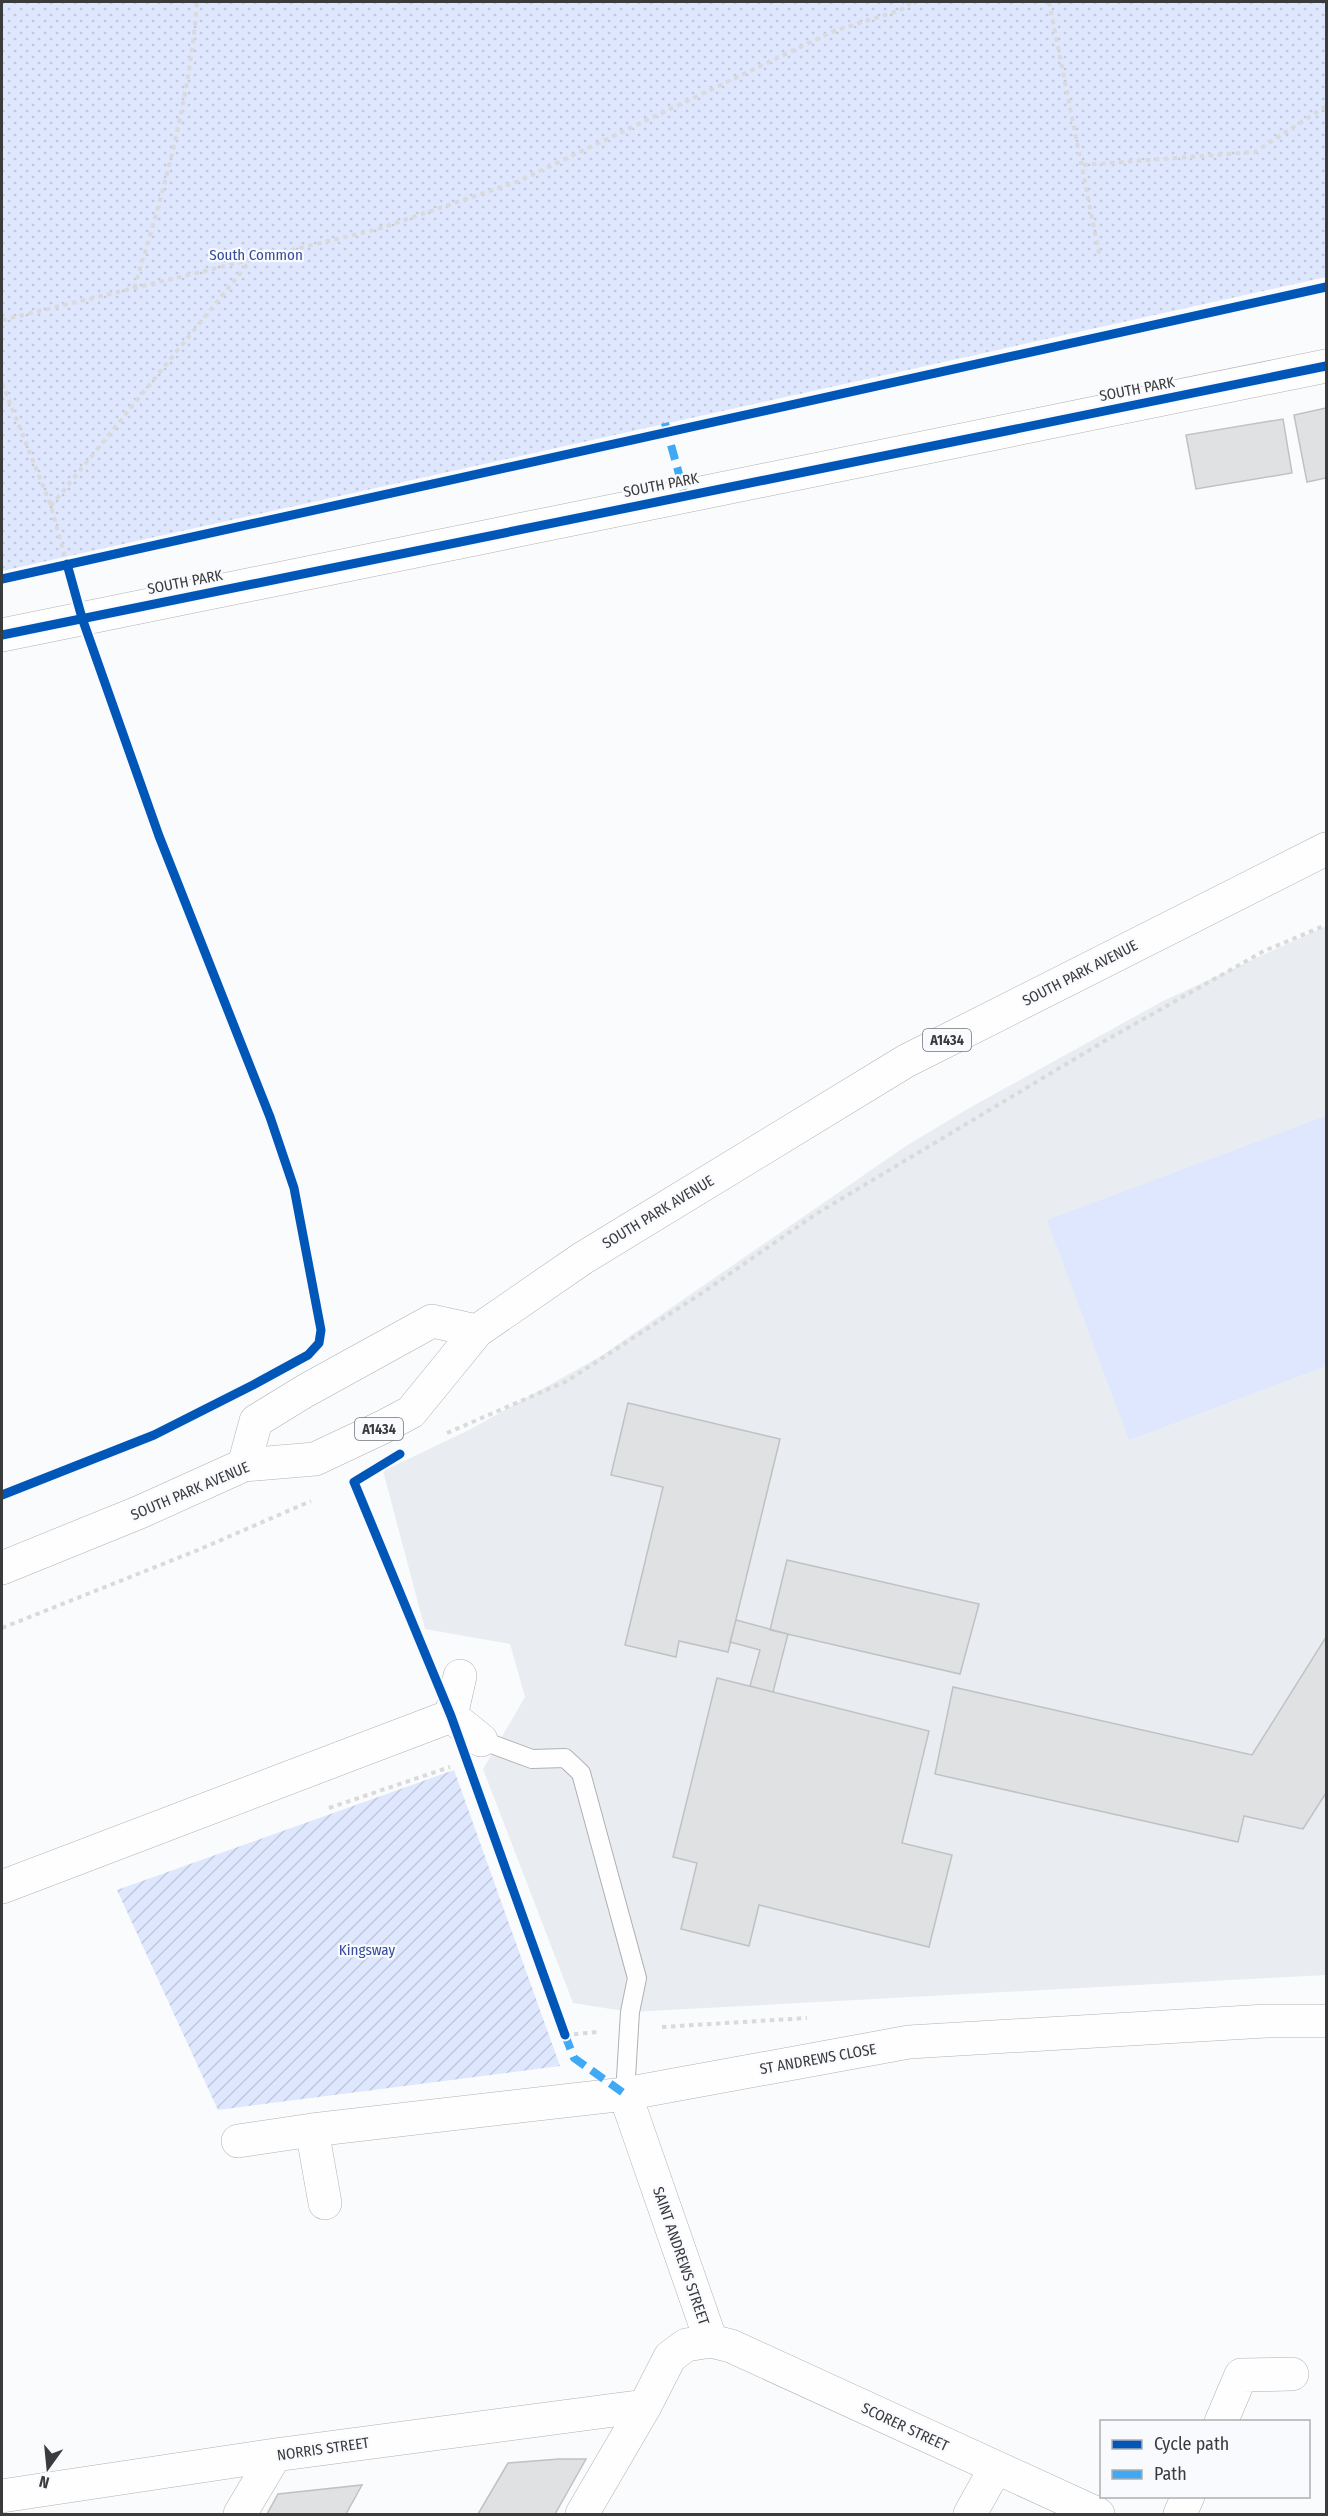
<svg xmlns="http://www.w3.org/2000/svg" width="1328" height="2516" font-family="'Fira Sans Condensed',sans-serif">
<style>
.built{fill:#e9ecf1}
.grass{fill:url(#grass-dots)}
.garden{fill:url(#garden-furrows)}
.pitch{fill:#dee7fe}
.building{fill:#e0e1e3;stroke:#c0c1c3;stroke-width:1.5}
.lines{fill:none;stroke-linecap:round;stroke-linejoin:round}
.service-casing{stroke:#b1b1b3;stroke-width:20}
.minor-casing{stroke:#b1b1b3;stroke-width:34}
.primary-casing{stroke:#b1b1b3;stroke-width:34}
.path{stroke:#dadada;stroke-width:4;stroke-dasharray:4.5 4.5;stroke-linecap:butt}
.service{stroke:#fefeff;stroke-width:18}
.minor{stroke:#fefeff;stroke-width:33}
.primary{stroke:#fefeff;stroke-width:33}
.quiet{stroke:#3fa9f5;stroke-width:8;stroke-dasharray:15 8;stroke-linecap:butt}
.cycleway-casing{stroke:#f9fafe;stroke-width:13}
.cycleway{stroke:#0057b8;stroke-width:9}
.labels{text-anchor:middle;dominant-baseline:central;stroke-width:4.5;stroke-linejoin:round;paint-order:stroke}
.shield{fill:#f9fafe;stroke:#737477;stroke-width:1.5}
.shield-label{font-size:14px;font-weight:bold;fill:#3a3b3d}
.park-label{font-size:15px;fill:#354c9b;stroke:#f9fafe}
.street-label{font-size:15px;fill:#3a3b3d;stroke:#f9fafe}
</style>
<defs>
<pattern id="grass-dots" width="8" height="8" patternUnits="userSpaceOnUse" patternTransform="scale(1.5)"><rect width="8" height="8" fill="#dee7fe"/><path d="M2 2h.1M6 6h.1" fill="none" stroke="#bfc7db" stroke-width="1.8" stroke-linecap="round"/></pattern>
<pattern id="garden-furrows" width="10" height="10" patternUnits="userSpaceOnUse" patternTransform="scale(1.5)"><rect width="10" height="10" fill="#dee7fe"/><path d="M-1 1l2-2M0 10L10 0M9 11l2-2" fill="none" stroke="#bfc7db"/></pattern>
</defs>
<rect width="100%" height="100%" fill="#fafbfd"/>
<path class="built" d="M1326 926V1975L630 2012 573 2003 483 1769 525 1697 510 1644 425 1629 383 1471 471 1429 601 1356 906 1146 971 1107 1163 1001Z"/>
<path class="grass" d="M2 2H1326V277L2 571Z"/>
<path class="garden" d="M454 1770 560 2066 218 2110 117 1890Z"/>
<path class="pitch" d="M1326 1116V1366L1129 1440 1047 1220Z"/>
<path class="building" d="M1326 408V478L1307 482 1294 415Z
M1283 419 1292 473 1196 489 1186 435Z
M628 1403 780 1439 728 1652 679 1641 676 1657 625 1645 663 1487 611 1475Z
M787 1560 979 1604 960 1674 770 1630Z
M736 1620 788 1634 773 1692 750 1686 760 1650 730 1642Z
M1326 1637V1793L1303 1829 1244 1816 1238 1842 935 1774 953 1687 1252 1755Z
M717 1678 929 1731 902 1843 952 1855 929 1947 759 1905 749 1946 681 1929 697 1863 673 1857Z
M559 2459H586L555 2514H478L508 2463Z
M362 2485 346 2514H267L278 2494Z"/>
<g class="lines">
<g class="service-casing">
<path id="service" d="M481 1740 532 1759 565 1758 581 1773 637 1978 630 2012 625 2094"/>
</g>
<g class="minor-casing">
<path id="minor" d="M2 635 1326 366
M460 1676 451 1716 481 1740
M2 1887 451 1716
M625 2094 711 2341
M312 2130 325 2203
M238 2141 312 2130 625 2094 909 2042 1266 2021H1326
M1221 2422 1241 2375 1292 2374
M2 2496 275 2455 645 2406
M240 2514 275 2455
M582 2514 645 2406 670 2357 686 2345 711 2341 731 2346 1098 2514
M970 2514 995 2469
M1180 2514 1188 2496"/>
</g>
<g class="primary-casing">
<path id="primary" d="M244 1465 256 1421 305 1391 432 1321 477 1331
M2 1568 140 1512 244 1465 315 1459 383 1427 411 1412 477 1331 583 1258 906 1061 1326 849"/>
</g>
<path class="path" d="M1049 2 1100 258
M1083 165 1255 152 1326 106
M134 288C163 195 190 99 197 2
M2 320 378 229 519 181 834 31 901 10 911 2
M2 383 51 506 67 564
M51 506 251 260
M447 1433 567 1381 702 1293 816 1214 1108 1039 1264 951 1326 925
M2 1628 198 1550 311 1501
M329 1808 450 1767
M662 2027 807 2018
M565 2035 597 2032"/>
<use href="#service" class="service"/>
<use href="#minor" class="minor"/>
<use href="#primary" class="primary"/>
<path class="quiet" d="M665 423 685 496
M565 2035 574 2058 625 2094"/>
<g class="cycleway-casing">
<path id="cycleway" d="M2 579 1326 287
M2 635 1326 366
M400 1454 354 1482 451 1716 565 2035
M2 1495 154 1435 253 1385 308 1355 319 1343 321 1330 294 1188 270 1117 159 836 82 618 67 564"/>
</g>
<use href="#cycleway" class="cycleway"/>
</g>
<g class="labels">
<g class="shield">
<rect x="923" y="1029" width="48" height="22" rx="4.5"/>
<rect x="355" y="1418" width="48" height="22" rx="4.5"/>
</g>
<g class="shield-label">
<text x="947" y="1040">A1434</text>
<text x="379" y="1429">A1434</text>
</g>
<g class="park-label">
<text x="256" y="255">South Common</text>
<text x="367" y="1950">Kingsway</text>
</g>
<g class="street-label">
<text transform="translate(1137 389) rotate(-11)">SOUTH PARK</text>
<text transform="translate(661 485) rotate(-11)">SOUTH PARK</text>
<text transform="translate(185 582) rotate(-11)">SOUTH PARK</text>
<text transform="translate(1080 973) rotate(-27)">SOUTH PARK AVENUE</text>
<text transform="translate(658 1212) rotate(-31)">SOUTH PARK AVENUE</text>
<text transform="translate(190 1491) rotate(-23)">SOUTH PARK AVENUE</text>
<text transform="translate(818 2059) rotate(-10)">ST ANDREWS CLOSE</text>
<text transform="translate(681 2256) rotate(71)">SAINT ANDREWS STREET</text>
<text transform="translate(905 2427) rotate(25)">SCORER STREET</text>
<text transform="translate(323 2449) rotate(-8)">NORRIS STREET</text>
</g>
</g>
<rect width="1328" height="2516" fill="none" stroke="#3a3b3d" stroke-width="6"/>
<rect x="1100" y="2420" width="210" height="78" fill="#f9fafe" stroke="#adaeb1" stroke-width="1.5"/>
<rect x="1112" y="2440" width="30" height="9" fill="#0057b8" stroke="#adaeb1" stroke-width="1.5"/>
<text x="1154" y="2450" font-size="18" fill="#3a3b3d">Cycle path</text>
<rect x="1112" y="2470" width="30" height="9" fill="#3fa9f5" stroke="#adaeb1" stroke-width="1.5"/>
<text x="1154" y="2480" font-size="18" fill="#3a3b3d">Path</text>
<g transform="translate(48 2468) rotate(195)" stroke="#f9fafe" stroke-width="4.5" paint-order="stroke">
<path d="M0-4.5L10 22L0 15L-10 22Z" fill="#3a3b3d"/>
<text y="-9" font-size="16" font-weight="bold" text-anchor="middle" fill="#3a3b3d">N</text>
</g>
</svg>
